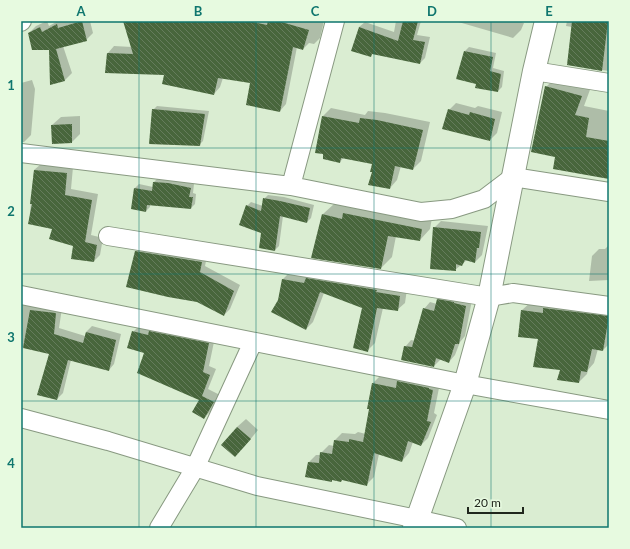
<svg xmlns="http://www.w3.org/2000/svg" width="630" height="549" font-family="Lato,sans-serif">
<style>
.shadow{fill:#0003}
.building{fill:url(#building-back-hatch)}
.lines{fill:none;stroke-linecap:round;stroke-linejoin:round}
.street-casing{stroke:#889981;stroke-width:20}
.secondary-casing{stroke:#889981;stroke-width:24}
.street{stroke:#fff;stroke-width:18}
.secondary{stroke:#fff;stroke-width:22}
.grid{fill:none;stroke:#0f766e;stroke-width:1;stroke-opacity:0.55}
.neatline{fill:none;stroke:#0f766e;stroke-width:1.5}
.grid-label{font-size:13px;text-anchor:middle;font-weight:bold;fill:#0f766e}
</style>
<defs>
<pattern id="building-back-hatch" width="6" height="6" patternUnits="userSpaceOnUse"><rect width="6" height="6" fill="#48663c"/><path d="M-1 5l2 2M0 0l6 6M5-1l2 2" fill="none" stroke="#657c5c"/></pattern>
</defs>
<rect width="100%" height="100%" fill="#daedd2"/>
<path class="shadow" d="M47 21 49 26 58 21H90L93 33 86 40 63 46 72 73 65 80 51 84 50 49 29 33 36 26Z
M124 21H324L320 38 314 44 309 43 303 49 297 47 286 104 280 111 251 82 223 78 220 87 214 94 165 74 106 72 108 53 114 46 132 47Z
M396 21H421L417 35 430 37 425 58 420 63 373 53 370 56 359 27 365 22 394 32Z
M455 21H519L524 23 521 30 513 38Z
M567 21H609V71L568 65 572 27 566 26Z
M469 47 496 53 493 68 504 71 502 87 498 91 477 83 465 51Z
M556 77 591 87 584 106 609 111V178L556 156 546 87Z
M32 80 35 89 31 135 24 142H21V83Z
M456 103 475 108 478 106 502 112 497 133 490 140 449 110Z
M157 106 209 111 203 141 199 145 153 110Z
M331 108 365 115 368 111 385 113 430 122 421 161 413 169 401 166 397 180 390 188 373 171V163L344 157 340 162 323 116Z
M80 116V134L72 142 52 125 61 117Z
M41 164 73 167 71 189 98 194 91 235 103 238 100 255 94 261 53 229 29 223 34 170Z
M158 178 172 179 194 184 193 193 196 194 195 204 191 208 150 204V207L146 211 135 188 139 184 153 187 154 182Z
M268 195 284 197 314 205 311 218 307 222 283 216 279 246 275 250 262 232 247 206 251 202 263 206 264 199Z
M355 202 432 218 430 229 420 240 396 236 392 257 381 268 323 214 334 204 350 207Z
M441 221 488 226 482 255 475 262 467 260 455 270 434 228Z
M609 245V280L589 281 592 256 599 249H605Z
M142 246 207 256 205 266 240 285 230 309 224 315 135 252Z
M290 272 407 289 405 303 397 310 383 308 375 343 367 351 363 307 324 293 313 322 306 329 279 300 283 279Z
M444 293 472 300 465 336 460 342 455 355 449 362 441 359 434 366 405 347 411 340 415 341 424 309 430 302 437 304V300Z
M21 302 62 308 59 328 85 336 86 332 92 326 121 334 114 364 109 370 71 360 63 393 57 399 50 353 21 347Z
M530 303 609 308V344L603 350 598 349 594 363 588 370 587 374 579 382 561 369 539 338 522 310Z
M140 325 215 337 209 366 216 369 208 389 220 395 211 411 204 418 200 399 145 352 133 332Z
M380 376 440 383 434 413 437 415 428 438 421 445 413 442 409 453 402 461 379 454 374 477 366 485 343 479 306 476 309 462 316 455H321V453L329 445 334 446 335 440 342 433 355 434 358 432 366 434 373 383Z
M246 419 258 430 243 448 237 427Z"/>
<path class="building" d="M82 21 87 41 56 49 65 81 50 85 49 50H32L28 33 40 27 42 32 57 24 58 28Z
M123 21H248L267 25 268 21H278L309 30 303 50 293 47 280 112 246 105 250 83 218 78 214 95 162 84 164 75 105 73 107 53 133 54Z
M403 21H418L413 40 425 42 420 64 372 54 371 57 351 51 359 27 398 41Z
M572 21H608L602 71 567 65Z
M464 51 493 57 490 71 501 74 498 92 475 88 476 84 456 79Z
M545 86 582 96 575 115 589 118 586 137 609 141V179L553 169 555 157 531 152Z
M152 109 205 114 200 146 149 144Z
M448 109 469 115 470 112 495 119 490 141 442 129Z
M322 116 359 123 360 118 377 120 423 130 413 170 395 166 390 189 368 185 372 172H370L372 164 341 158 340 163 323 159V154L315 153Z
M72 124V143L52 144 51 125Z
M34 170 67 173 65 195 92 200 85 242 97 245 94 262 71 259 73 246 49 239 52 229 28 224 32 204H30Z
M153 182 168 183 191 188 189 197H193L191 209 147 205 146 212 131 209 134 188 152 191Z
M263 198 280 201 310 208 307 223 280 216 275 251 259 248 261 233 239 225 246 205 261 211Z
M343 213 422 229 420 241 388 236 381 269 311 258 322 214 342 219Z
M433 227 481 232 479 248H477L475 263 465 260 462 266 456 264V271L430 269Z
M135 251 202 262 200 272 234 291 224 316 197 302 168 297 126 287Z
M306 278 377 290 376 292 400 296 398 311 377 308 368 352 353 348 362 308 320 292 306 330 271 312 278 300 282 279 304 283Z
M437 299 454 302V303L466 306 459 344H455L449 363 436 358 434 367 401 360 404 346 412 347 423 308 434 311Z
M543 308 609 316 603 351 592 349 587 372 581 371 579 383 557 380 560 370 533 367 538 339 518 337 521 310 543 313Z
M30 310 56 313 54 334 83 343 86 332 116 340 109 371 68 360 57 400 37 395 49 354 23 348Z
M132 331 148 335 149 331 209 343 203 372 210 375 202 396 214 402 204 419 192 412 199 400 137 373 144 353 127 348Z
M397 381 429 388V389L433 390 427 421 431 422 421 446 408 441 402 462 374 453 367 486 342 480 341 482 332 480V482L305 477 308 462 319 463 320 452 332 454 334 440 349 442V439L363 442 369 409H367L372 383 396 388Z
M237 427 251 439 235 457 221 445Z"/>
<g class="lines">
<g class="street-casing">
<path id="street" d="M21 22 22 21
M534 71 609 83
M21 153 291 186 421 212 452 209 484 199 513 177 609 192
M291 186 335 21
M108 236 489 297 513 293 609 306
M21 295 465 384 609 410
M21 418 108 441 257 486 417 519 457 528
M159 528 195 468 253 342"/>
</g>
<g class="secondary-casing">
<path id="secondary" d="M414 528 465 384 489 297 534 71 546 21"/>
</g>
<use href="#street" class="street"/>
<use href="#secondary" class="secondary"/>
</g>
<path class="grid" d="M139 21V528M256 21V528M374 21V528M491 21V528M21 148H609M21 274H609M21 401H609"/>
<rect width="630" height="549" fill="none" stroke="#e7fae0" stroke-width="44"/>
<path d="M468 507v6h55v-6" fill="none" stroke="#20271d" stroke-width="2"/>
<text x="474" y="507" font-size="12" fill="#20271d" stroke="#e7fae0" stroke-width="3" paint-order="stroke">20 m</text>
<rect x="22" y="22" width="586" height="505" class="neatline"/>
<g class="grid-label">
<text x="81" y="16">A</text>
<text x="198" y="16">B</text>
<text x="315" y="16">C</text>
<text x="432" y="16">D</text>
<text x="549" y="16">E</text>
<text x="11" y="90">1</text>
<text x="11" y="216">2</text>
<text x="11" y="342">3</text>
<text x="11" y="468">4</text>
</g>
</svg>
